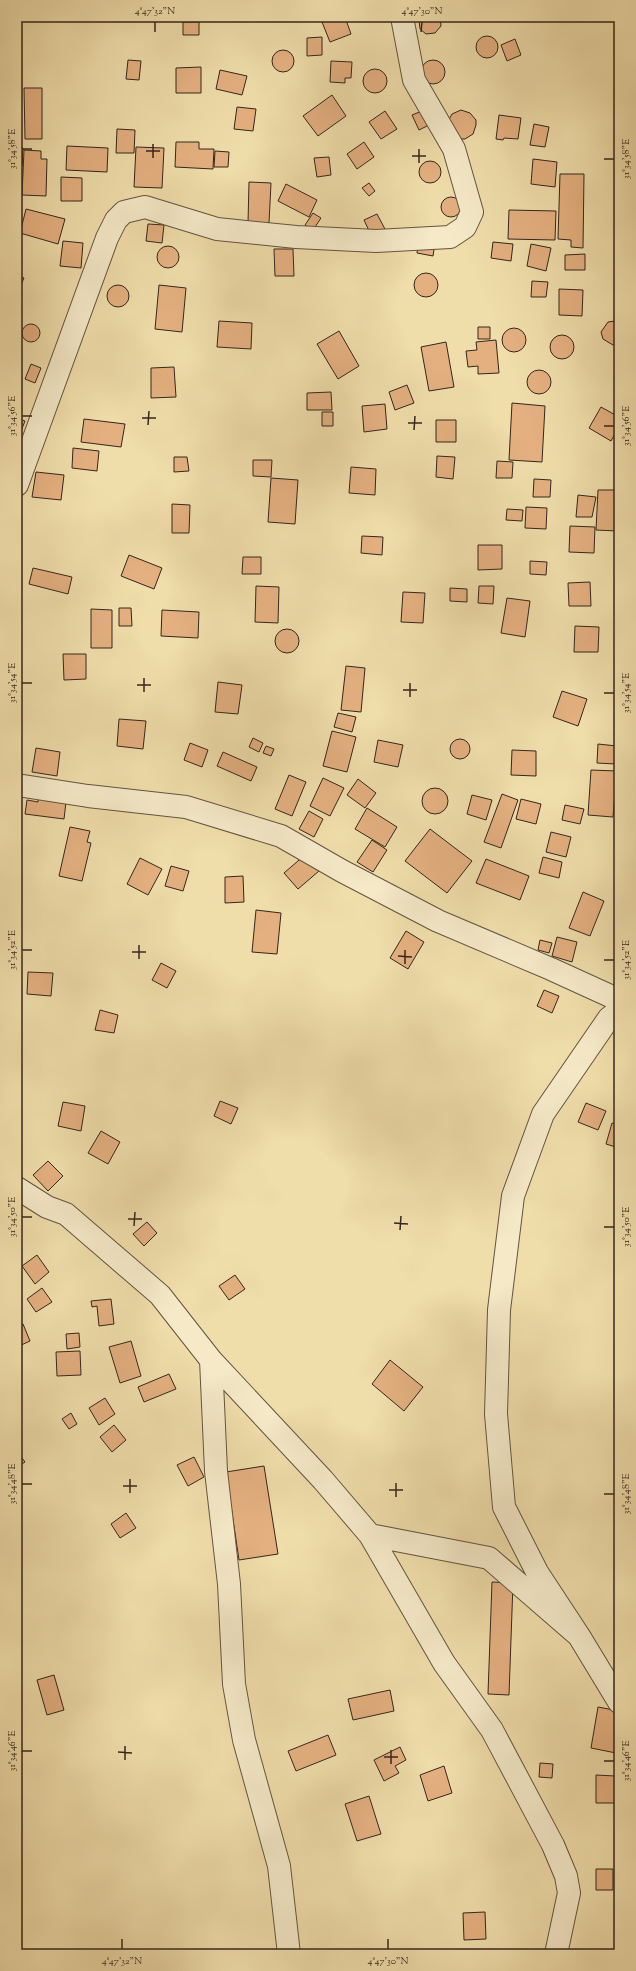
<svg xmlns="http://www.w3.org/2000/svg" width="636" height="1971" font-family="'Sorts Mill Goudy',serif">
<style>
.building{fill:#e4b080;stroke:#34261d}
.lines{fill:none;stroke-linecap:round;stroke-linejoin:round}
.minor-casing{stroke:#635440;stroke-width:24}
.minor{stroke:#f5e9c8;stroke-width:22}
.ticks{fill:none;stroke:#34261d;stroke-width:1.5}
.neatline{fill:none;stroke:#34261d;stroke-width:1.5}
.ticks-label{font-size:10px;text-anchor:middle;fill:#34261d}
</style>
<rect width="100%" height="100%" fill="#efddaa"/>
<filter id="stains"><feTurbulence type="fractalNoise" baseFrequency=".005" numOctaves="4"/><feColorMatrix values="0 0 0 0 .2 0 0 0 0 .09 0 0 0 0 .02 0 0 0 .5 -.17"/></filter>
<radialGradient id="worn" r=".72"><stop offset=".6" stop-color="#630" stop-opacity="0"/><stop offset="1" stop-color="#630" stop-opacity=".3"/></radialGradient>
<path class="building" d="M320 17H345L351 34 330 42Z
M420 17H440L441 26 435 33 426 34 420 29 419 20Z
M183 22H199V35H183Z
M476 47a11 11 0 1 1 22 0a11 11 0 1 1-22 0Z
M322 37V55L307 56V38Z
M515 39 521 55 507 61 501 45Z
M272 61a11 11 0 1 1 22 0a11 11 0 1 1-22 0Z
M421 72a12 12 0 1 1 24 0a12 12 0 1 1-24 0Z
M128 60 141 61 139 80 126 79Z
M331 61 352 62 351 78H345V83L330 82Z
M201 67V93H176V68Z
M363 81a12 12 0 1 1 24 0a12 12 0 1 1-24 0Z
M220 70 247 76 242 95 216 89Z
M24 88H42V139H25Z
M332 95 346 116 318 136 303 116Z
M237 107 256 109 253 131 234 129Z
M427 109 433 123 419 130 412 115Z
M461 110 470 113 476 120V125L473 134 465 139H461L448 121 452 114Z
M385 111 397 129 381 139 369 122Z
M499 115 521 118 518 139 504 138 503 140 496 139Z
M534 124 549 127 545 147 530 145Z
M117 129 135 130 134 153H116Z
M176 142H199V149H214L213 169 175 167Z
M364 142 374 157 357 169 347 154Z
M67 146 108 148 107 172 66 170Z
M136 147 164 148 162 188 134 187Z
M17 148H23L22 166 17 165Z
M24 150 41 151V159H47L46 196 22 195Z
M215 151 229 152 228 167H214Z
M329 157 331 175 317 177 314 158Z
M533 159 557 162 555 187 531 184Z
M419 172a11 11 0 1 1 22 0a11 11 0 1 1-22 0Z
M560 174H584L583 248 571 247V240L558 239Z
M61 177 82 178V201H61Z
M249 182 271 183 269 223H248Z
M369 183 375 191 369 196 362 188Z
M286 184 317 200 309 217 278 201Z
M441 207a10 10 0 1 1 20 0a10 10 0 1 1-20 0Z
M26 209 65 219 58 244 20 233Z
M509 210 556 211 555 240 508 239Z
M313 213 321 218 313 230 305 225Z
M377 214 386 231 372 237 364 220Z
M148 224 164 225 162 243 146 241Z
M419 240 435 243 433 256 417 253Z
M63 241 83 243 81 268 60 266Z
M493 242 513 244 511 261 491 258Z
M531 244 551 248 546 271 527 266Z
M157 257a11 11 0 1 1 22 0a11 11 0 1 1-22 0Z
M274 249H293L294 276H275Z
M585 254V270H565V255Z
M414 285a12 12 0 1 1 24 0a12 12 0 1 1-24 0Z
M17 275 24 278 17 294Z
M532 281 548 282 546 297H531Z
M107 296a11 11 0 1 1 22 0a11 11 0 1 1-22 0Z
M159 285 186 288 182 332 155 329Z
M559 289 583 290 582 316 559 315Z
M219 321 252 323 251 349 217 347Z
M615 321 619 323V342L613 345 603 339 601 332 608 322Z
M22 333a9 9 0 1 1 18 0a9 9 0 1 1-18 0Z
M478 327H490V339H478Z
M502 340a12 12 0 1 1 24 0a12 12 0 1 1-24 0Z
M339 331 359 366 338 379 317 344Z
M550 347a12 12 0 1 1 24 0a12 12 0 1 1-24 0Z
M496 340 499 373 478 374V366L468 367 466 351 477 350 476 342Z
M446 342 454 387 429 391 421 347Z
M31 364 41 368 35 383 25 379Z
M174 367 176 397 151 398V368Z
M527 382a12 12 0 1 1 24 0a12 12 0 1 1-24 0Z
M407 385 414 403 395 410 389 392Z
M331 392 332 410H307V393Z
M512 403 545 406 542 462 509 460Z
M385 404 387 429 364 432 362 406Z
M601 407 619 417V426L611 441 589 428Z
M322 412H333V426H322Z
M17 418 25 421 17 441Z
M84 419 125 424 121 447 81 442Z
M436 420H456V442H436Z
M73 448 99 451 97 471 72 468Z
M437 456 455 457 453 479 436 477Z
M174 457H187L189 471 174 472Z
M253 460H272L271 477 253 476Z
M497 461 513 462 512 478H496Z
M351 467 376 469 375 495 349 493Z
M36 472 64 475 61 500 32 497Z
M271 478 298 480 295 524 268 522Z
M534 479 551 480 550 497H533Z
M598 490H618V531L596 530Z
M578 495 596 497 592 517H576Z
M172 504 190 505 189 533H172Z
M526 507 547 508 546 529 525 528Z
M507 509 523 510 522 521 506 520Z
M570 526 595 527 594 553 569 552Z
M362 536 383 537 382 555 361 553Z
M478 545H502V569L478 570Z
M129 555 162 568 154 589 121 576Z
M243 557H261V574H242Z
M530 561 547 562 546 575 530 574Z
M33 568 72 577 68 594 29 584Z
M590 582 591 606H569L568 583Z
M256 586 279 587 278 623 255 622Z
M479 586H494L493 604 478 603Z
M450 588 467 589V602L450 601Z
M403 592 425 593 423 623 401 622Z
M507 598 530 601 525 637 501 633Z
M119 608H131L132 626H119Z
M91 609 112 610V648H91Z
M162 610 199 612 198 638 161 636Z
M575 626 599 627 598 652H574Z
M275 641a12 12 0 1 1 24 0a12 12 0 1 1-24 0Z
M63 654H86V679L64 680Z
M346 666 365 668 361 712 341 710Z
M218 682 242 685 238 714 215 712Z
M562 691 587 699 578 726 553 717Z
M338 713 356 717 352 732 334 727Z
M119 719 146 721 143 749 117 746Z
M332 731 356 737 347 772 323 766Z
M253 738 263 743 259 752 249 747Z
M450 749a10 10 0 1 1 20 0a10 10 0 1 1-20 0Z
M378 740 403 745 398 767 374 762Z
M190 743 208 750 202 767 184 760Z
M598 744 617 746 616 764 597 763Z
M266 746 274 749 271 756 263 753Z
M36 748 60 752 57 776 32 772Z
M512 750 536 751V776L511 775Z
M223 752 257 767 251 781 217 766Z
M591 770 617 771 613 817 588 815Z
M289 775 306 782 292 816 275 809Z
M323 778 344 788 330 816 310 806Z
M358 779 376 793 365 808 347 795Z
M422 801a13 13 0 1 1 26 0a13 13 0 1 1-26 0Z
M502 794 518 800 501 848 484 842Z
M472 795 492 800 486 820 467 814Z
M38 798 66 802 64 819 25 814 27 800 38 802Z
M521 799 541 804 536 824 516 819Z
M565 805 584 809 580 824 562 820Z
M367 808 397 827 385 847 355 829Z
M309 811 323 819 314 837 299 829Z
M70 827 90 831 87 842 91 843 82 881 59 876Z
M430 829 472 861 447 893 405 861Z
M551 832 571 837 566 857 546 852Z
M372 840 387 850 373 872 357 862Z
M306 854 319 871 298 889 284 873Z
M543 857 562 862 559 878 539 873Z
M140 858 162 869 148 895 127 884Z
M486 859 529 876 520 900 476 883Z
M171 866 189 871 183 891 165 886Z
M243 876 244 902 225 903V877Z
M583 892 604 901 590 936 569 928Z
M256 910 281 913 277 954 252 952Z
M406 931 424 942 408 969 390 958Z
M557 937 577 942 572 962 552 956Z
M540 940 552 943 549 953 538 950Z
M161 963 176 971 167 988 152 980Z
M28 972 53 973 51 996 27 994Z
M544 990 559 996 552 1013 537 1006Z
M100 1010 118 1015 114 1033 95 1030Z
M220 1101 238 1108 231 1124 214 1116Z
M63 1102 85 1106 81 1131 58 1126Z
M586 1103 606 1111 598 1130 578 1122Z
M612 1123 619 1125V1148L606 1144Z
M101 1131 120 1142 108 1164 88 1153Z
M48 1161 63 1176 48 1191 33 1175Z
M147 1222 157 1233 144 1246 133 1234Z
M37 1255 49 1272 35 1284 22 1266Z
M235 1275 245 1289 229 1300 219 1286Z
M42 1288 52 1302 36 1312 27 1299Z
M111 1299 114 1324 99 1326 97 1306 92 1307 91 1301Z
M23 1324 30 1341 17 1347V1326Z
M79 1333 80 1347 67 1349 66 1334Z
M131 1341 141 1376 120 1383 109 1347Z
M80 1351 81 1375 57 1376 56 1352Z
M390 1360 423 1387 404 1411 372 1384Z
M169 1374 176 1389 144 1402 138 1387Z
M105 1398 115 1414 99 1425 89 1408Z
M71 1413 77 1424 69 1429 62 1419Z
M114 1425 126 1440 112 1452 100 1437Z
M17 1451 25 1462 17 1467Z
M194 1457 204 1477 188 1486 177 1465Z
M264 1466 278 1554 239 1560 226 1472Z
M126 1513 136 1528 120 1538 111 1524Z
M492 1582 513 1583 509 1695 488 1694Z
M54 1675 64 1710 47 1715 37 1680Z
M390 1690 394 1711 353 1720 348 1699Z
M598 1707 619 1711V1737L616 1753 591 1748Z
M328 1735 336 1755 296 1771 288 1751Z
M400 1747 406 1760 395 1766 399 1773 384 1781 374 1760Z
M540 1763 553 1764 552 1778 539 1777Z
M444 1766 452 1793 428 1801 420 1775Z
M596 1775 615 1776V1803H596Z
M369 1796 381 1834 357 1841 345 1804Z
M596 1869H613V1890H596Z
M485 1912 486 1939 464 1940 463 1913Z"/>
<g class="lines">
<g class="minor-casing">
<path id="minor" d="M17 485 107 238 116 220 124 212 145 207 217 229 296 237 376 241 450 237 465 227 472 212 454 149 414 80 402 17
M17 785 88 796 186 807 281 836 342 871 438 921 551 969 619 1000
M17 1188 47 1207 66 1214 160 1295 211 1360 323 1480 370 1535 444 1663 492 1730 553 1845 566 1876 569 1893 556 1954
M211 1360 216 1471 229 1584 234 1684 244 1740 279 1866 289 1954
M370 1535 489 1558 579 1636 619 1702
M579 1636 537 1572 504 1507 496 1414 499 1310 513 1196 543 1114 609 1018 619 1010"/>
</g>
<use href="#minor" class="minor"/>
</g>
<path class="ticks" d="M155 32V22M421 32 422 22M22 149H32M146 151H160M412 156H426M153 158V144M604 159H614M419 163V149M22 416H32M142 418H156M408 423H422M148 425 149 411M604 426H614M414 430 415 416M22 683H32M137 685H151M403 690H417M144 692V678M604 693H614M410 697V683M22 950H32M132 952H146M398 956 412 957M139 959V945M604 960H614M405 964V950M22 1217H32M128 1219H142M394 1223 408 1224M134 1226 135 1212M604 1227H614M400 1230 401 1216M22 1484H32M123 1486H137M389 1490H403M130 1493V1479M604 1494H614M396 1497V1483M22 1751H32M118 1752 132 1753M384 1757H398M125 1760V1746M604 1761H614M391 1764V1750M122 1949V1939M388 1949V1939"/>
<rect width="636" height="1971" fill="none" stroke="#efddaa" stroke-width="44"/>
<rect x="22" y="22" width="592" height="1927" class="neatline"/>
<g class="ticks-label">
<text x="155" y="14">4°47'32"N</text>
<text x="422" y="14">4°47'30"N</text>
<text transform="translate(11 149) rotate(-90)" y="4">31°34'58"E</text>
<text transform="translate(625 159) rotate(-90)" y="4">31°34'58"E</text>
<text transform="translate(11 416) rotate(-90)" y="4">31°34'56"E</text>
<text transform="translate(625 426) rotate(-90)" y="4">31°34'56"E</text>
<text transform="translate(11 683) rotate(-90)" y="4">31°34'54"E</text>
<text transform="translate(625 693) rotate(-90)" y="4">31°34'54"E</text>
<text transform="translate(11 950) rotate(-90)" y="4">31°34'52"E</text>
<text transform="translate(625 960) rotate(-90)" y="4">31°34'52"E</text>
<text transform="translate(11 1217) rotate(-90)" y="4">31°34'50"E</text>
<text transform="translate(625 1227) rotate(-90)" y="4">31°34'50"E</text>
<text transform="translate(11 1484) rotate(-90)" y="4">31°34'48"E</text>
<text transform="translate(625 1494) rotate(-90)" y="4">31°34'48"E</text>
<text transform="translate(11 1751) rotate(-90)" y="4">31°34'46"E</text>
<text transform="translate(625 1761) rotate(-90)" y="4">31°34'46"E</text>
<text x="122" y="1964">4°47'32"N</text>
<text x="388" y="1964">4°47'30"N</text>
</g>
<rect width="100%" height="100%" filter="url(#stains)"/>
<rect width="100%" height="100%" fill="url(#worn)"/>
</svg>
